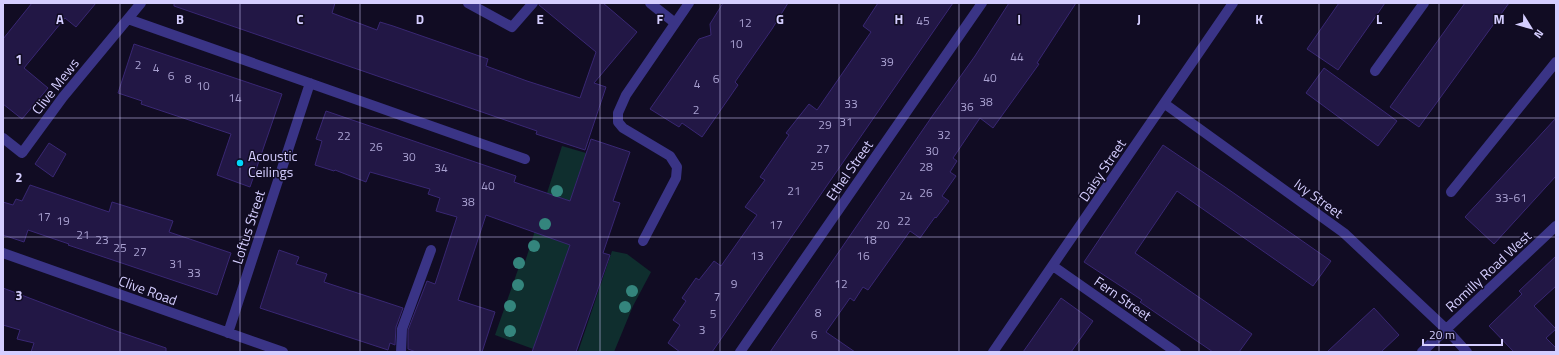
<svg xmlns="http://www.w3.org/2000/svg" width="1559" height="355" font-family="'Titillium Web',sans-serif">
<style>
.green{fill:#0f2e2e}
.building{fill:#221745;stroke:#392773}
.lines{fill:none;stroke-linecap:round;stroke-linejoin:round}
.minor{stroke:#3a3486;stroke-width:10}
.tree{fill:#34857d}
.grid{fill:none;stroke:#d5ceff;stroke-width:1;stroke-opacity:0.55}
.poi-dot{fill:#00d7f9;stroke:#110c23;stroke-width:1.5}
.labels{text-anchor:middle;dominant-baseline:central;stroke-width:3;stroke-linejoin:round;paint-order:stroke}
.number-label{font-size:12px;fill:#a8a0d0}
.street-label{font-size:14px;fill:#d5ceff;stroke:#110c23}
.poi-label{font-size:14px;fill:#d5ceff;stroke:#110c23;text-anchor:start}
.grid-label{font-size:13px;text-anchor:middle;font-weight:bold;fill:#d5ceff;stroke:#110c23;stroke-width:3;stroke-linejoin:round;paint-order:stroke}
</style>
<rect width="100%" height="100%" fill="#110c23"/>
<path class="green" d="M562 146 586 153 574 189 570 245 536 342V350L495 335 521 261 525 262Z
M612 251 627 254 651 272 633 306 614 352H578Z"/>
<path class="building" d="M32 3H96L76 27 65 18 24 68 48 88 22 119 3 104V39Z
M174 3H335L332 13 377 30 380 22 393 26 488 59 486 66 527 81 580 98 596 52 539 5V3H603L637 32 594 83 606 87 585 150 536 134 537 131 174 6Z
M723 3H788L772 29 735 82 738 85 702 137 682 123 679 127 650 109 699 39 711 35 710 24Z
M878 3H953L712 352H680L668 343 680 325 673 320 686 301 682 298 696 278 699 280 714 261 721 266 757 215 745 207 765 180 760 177 789 135 786 133 809 104 817 110 871 32 863 26Z
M1009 3H1076L1037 63 1039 64 993 128 980 118 953 158 957 161 950 172 956 176 942 196 949 201 936 218 935 217 920 238 910 231 868 290 863 287 854 301 850 298 826 332 855 352H770L933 115 975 56Z
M1339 3H1385L1338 70 1307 49Z
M1465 3H1509L1419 127 1390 107Z
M134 44 282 94 250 187 217 175 231 134 141 104 142 101 118 93Z
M1324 68 1397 121 1378 146 1306 93Z
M326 111 516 176 514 182 570 201 591 139 630 152 613 201 620 203 603 253 610 255 576 352H532L570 245 486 215 458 300 495 312 482 352H416L408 349V330L427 281 435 284 457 217 436 211 440 198 428 194 430 189 370 172 366 182 335 170 334 171 315 165 322 141 316 139Z
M1556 118V176L1494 244 1465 217Z
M49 143 66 154 53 177 35 164Z
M1163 145 1225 187 1331 261 1313 286 1177 191 1135 253 1252 334 1239 352H1213L1140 302 1142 300 1084 262Z
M30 185 109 212 112 202 173 221 169 232 231 253 217 295 68 245 69 244 28 230 24 242 3 235V202L13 205 16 199 22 201Z
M279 250 299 257 296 264 327 274 324 282 403 308 396 327 395 345 390 343 388 350 260 308Z
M1556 256V286L1534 306 1556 329 1546 338 1556 348V352H1514L1489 326 1522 294 1519 291Z
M3 288 119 332 166 348V352H31L34 343 17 339 20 330 3 325Z
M1061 298 1093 321 1071 352H1023Z
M1374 308 1399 335 1381 352H1327Z"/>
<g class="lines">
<path class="minor" d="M468 3 512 27 533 3
M650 3 675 23
M128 19 525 159
M1375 71 1424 3
M1165 104 1344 233 1446 329 1467 352
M3 138 22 153 63 97 141 3
M1451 192 1556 62
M643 241 676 178 677 167 670 156 623 128 618 122V113L626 95 689 3
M3 253 283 352
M1053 266 1176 352
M228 333 310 83
M401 352 402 329 431 250
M740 352 982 3
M993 352 1233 3
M1422 352 1556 226"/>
</g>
<g class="tree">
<circle cx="557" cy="191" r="6"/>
<circle cx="545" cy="224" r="6"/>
<circle cx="534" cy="246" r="6"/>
<circle cx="519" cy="263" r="6"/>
<circle cx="518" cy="285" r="6"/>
<circle cx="632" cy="291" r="6"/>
<circle cx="510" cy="306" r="6"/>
<circle cx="625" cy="307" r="6"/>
<circle cx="510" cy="331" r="6"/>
</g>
<path class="grid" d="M120 3V352M240 3V352M360 3V352M480 3V352M600 3V352M720 3V352M839 3V352M959 3V352M1079 3V352M1199 3V352M1319 3V352M1439 3V352M3 118H1556M3 237H1556"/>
<circle class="poi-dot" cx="240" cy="163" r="4"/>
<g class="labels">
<g class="number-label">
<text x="923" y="20">45</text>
<text x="745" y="22">12</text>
<text x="736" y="43">10</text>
<text x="1017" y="56">44</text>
<text x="887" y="61">39</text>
<text x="138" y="64">2</text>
<text x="156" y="67">4</text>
<text x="171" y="75">6</text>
<text x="990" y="77">40</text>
<text x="188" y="78">8</text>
<text x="716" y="78">6</text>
<text x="697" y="83">4</text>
<text x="203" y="85">10</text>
<text x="235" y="97">14</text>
<text x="986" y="101">38</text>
<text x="851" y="103">33</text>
<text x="967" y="106">36</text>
<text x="696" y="109">2</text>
<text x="846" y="121">31</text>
<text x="825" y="124">29</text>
<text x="944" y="134">32</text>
<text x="344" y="135">22</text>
<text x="376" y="146">26</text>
<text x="823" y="148">27</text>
<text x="932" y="150">30</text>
<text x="409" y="156">30</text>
<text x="817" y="165">25</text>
<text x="926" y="166">28</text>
<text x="441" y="167">34</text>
<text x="488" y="185">40</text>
<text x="794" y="190">21</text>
<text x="926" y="192">26</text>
<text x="906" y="195">24</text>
<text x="1511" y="197">33-61</text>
<text x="468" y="201">38</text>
<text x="44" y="216">17</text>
<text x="63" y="220">19</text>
<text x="904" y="220">22</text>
<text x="776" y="224">17</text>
<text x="883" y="224">20</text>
<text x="83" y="234">21</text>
<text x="102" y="239">23</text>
<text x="870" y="239">18</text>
<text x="120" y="247">25</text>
<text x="140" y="251">27</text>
<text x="757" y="255">13</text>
<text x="863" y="255">16</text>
<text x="176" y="263">31</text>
<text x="194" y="272">33</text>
<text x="734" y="283">9</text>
<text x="841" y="283">12</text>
<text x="717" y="296">7</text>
<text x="818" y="312">8</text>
<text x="713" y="313">5</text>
<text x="702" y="329">3</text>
<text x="814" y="334">6</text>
</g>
<g class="street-label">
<text transform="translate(55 86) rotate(-52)">Clive Mews</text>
<text transform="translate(849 170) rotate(-55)">Ethel Street</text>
<text transform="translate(1102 170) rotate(-56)">Daisy Street</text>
<text transform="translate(1319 198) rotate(36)">Ivy Street</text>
<text transform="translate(248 227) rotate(-72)">Loftus Street</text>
<text transform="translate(1488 271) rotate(-43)">Romilly Road West</text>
<text transform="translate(148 290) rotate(20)">Clive Road</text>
<text transform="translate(1123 298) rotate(35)">Fern Street</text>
</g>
<g class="poi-label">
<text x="248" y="155">Acoustic<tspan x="248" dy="16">Ceilings</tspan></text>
</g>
</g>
<g class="grid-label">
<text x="60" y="24">A</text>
<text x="180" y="24">B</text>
<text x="300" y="24">C</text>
<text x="420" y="24">D</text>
<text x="540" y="24">E</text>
<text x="660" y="24">F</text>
<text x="780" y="24">G</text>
<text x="899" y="24">H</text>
<text x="1019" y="24">I</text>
<text x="1139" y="24">J</text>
<text x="1259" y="24">K</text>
<text x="1379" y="24">L</text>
<text x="1499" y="24">M</text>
<text x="19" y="64">1</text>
<text x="19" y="182">2</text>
<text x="19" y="300">3</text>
</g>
<rect width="1559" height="355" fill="none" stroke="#d5ceff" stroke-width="8"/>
<g transform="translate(1531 28) rotate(127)" stroke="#110c23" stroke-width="3" paint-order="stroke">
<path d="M0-3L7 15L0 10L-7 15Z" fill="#d5ceff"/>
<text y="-6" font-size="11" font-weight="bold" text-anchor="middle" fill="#d5ceff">N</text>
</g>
<path d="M1423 339v6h79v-6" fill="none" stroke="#d5ceff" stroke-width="2"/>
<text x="1429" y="339" font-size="12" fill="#d5ceff" stroke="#110c23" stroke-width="3" paint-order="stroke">20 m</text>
</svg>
